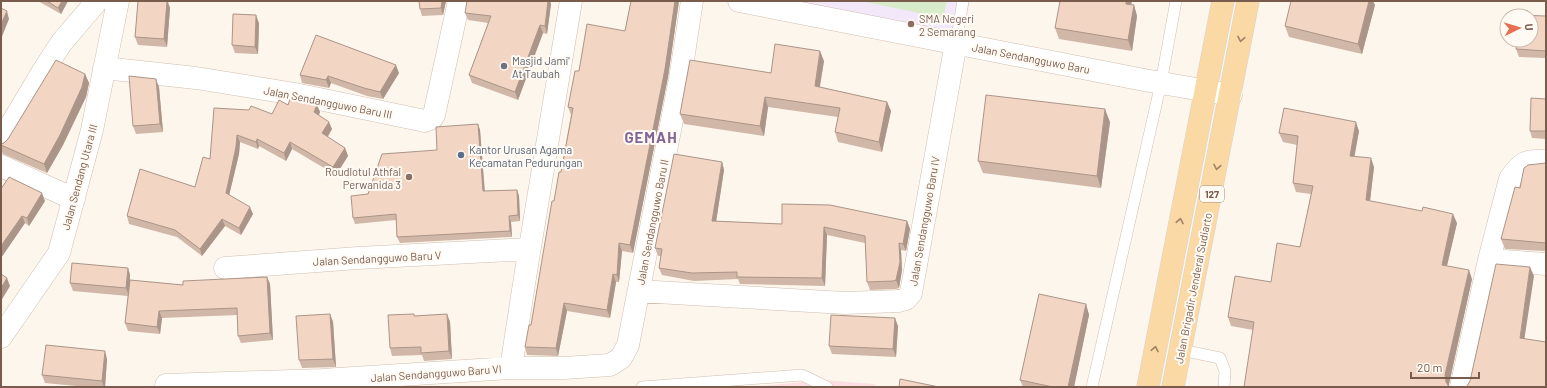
<svg xmlns="http://www.w3.org/2000/svg" width="1547" height="388" font-family="Barlow,sans-serif">
<style>
.education{fill:#f3e8fa}
.medical{fill:#fbdfe3}
.garden{fill:#d8ecc9}
.lines{fill:none;stroke-linecap:round;stroke-linejoin:round}
.service-casing{stroke:#d1beb0;stroke-width:12}
.minor-casing{stroke:#d1beb0;stroke-width:23}
.primary-casing{stroke:#dad1cd;stroke-width:23}
.service{stroke:#fff;stroke-width:11}
.minor{stroke:#fff;stroke-width:22}
.primary{stroke:#fbd9a5;stroke-width:22}
.wall{fill:#d1b7a8}
.shaded-wall{fill:#aa9588}
.building{fill:#f3d5c3;stroke:#aa9588}
.oneway{stroke:#a18267}
.education-dot{fill:#8d6e63;stroke:#fffaf3;stroke-width:1.5}
.worship-dot{fill:#6b7280;stroke:#fffaf3;stroke-width:1.5}
.service-dot{fill:#5c6f8a;stroke:#fffaf3;stroke-width:1.5}
.labels{text-anchor:middle;dominant-baseline:central;stroke-width:4;stroke-linejoin:round;paint-order:stroke}
.shield{fill:#fffaf3;stroke:#a28b7f;stroke-width:1}
.shield-label{font-size:10px;font-weight:bold;fill:#7a5c4d}
.education-label{font-size:11px;fill:#785e54;stroke:#fffaf3;text-anchor:start}
.street-label{font-size:11px;fill:#7a5c4d;stroke:#fffaf3}
.worship-label{font-size:11px;fill:#5b616d;stroke:#fffaf3;text-anchor:start}
.service-label{font-size:11px;fill:#4e5e75;stroke:#fffaf3;text-anchor:start}
.district-label{font-size:15px;font-weight:bold;letter-spacing:1px;fill:#846695;stroke:#fffaf3}
</style>
<rect width="100%" height="100%" fill="#fdf6ec"/>
<path class="education" d="M756 1H970L960 48Z"/>
<path class="medical" d="M823 380 875 384V387H753Z"/>
<path class="garden" d="M861 1H947L943 18Z"/>
<g class="lines">
<g class="service-casing">
<path id="service" d="M956 43 963 1
M1181 350 1220 358 1225 371 1224 387
M642 387 802 375 827 387
M1092 387 1161 83 1176 1"/>
</g>
<g class="minor-casing">
<path id="minor" d="M739 1 1144 80 1231 95
M104 68 196 78 295 94 425 121 432 118 434 115 459 1
M1 142 43 71 62 42 97 1
M1 166 74 199
M1489 260 1546 264
M225 268 358 258 529 249
M639 291 845 303 898 301 906 299 911 293 956 43
M1 337 59 253 92 130 118 1
M511 368 526 271 571 1
M166 385 322 380 511 368H564L610 365 621 358 628 345 680 79 692 1
M1461 387 1489 260 1510 179C1521 162 1526 160 1546 161"/>
</g>
<g class="primary-casing">
<path id="primary" d="M1148 387 1223 1
M1173 387 1248 1"/>
</g>
<use href="#service" class="service"/>
<use href="#minor" class="minor"/>
<use href="#primary" class="primary"/>
</g>
<path class="wall" d="M38 1H68L61 14Z
M138 1H168L170 8 167 47 138 45 135 37Z
M446 1 443 15 422 16 420 9Z
M467 1H550L551 4 547 34 543 33 518 100 472 83 469 75 488 23 468 20 465 13Z
M631 1H679L668 77 633 253 622 251 619 282H616L610 318 567 311 558 356 527 355 525 347 531 325 554 201 561 172 571 115 568 107 579 71 625 31Z
M1131 5H1134L1137 16 1132 51 1059 39 1055 28Z
M1375 5 1362 54 1289 37 1285 26Z
M1546 16V58L1519 57 1516 49Z
M259 23 258 54 235 53 232 45Z
M824 61 820 87 887 102 891 111 882 152 838 142 835 132 838 117 768 107 764 136 684 124 680 114 771 73Z
M399 73 383 99 367 96 331 83 329 88 302 83 300 75Z
M85 74 89 83 86 97 63 145 47 173 3 154 1 149V145Z
M159 87 163 132 136 134 133 126Z
M1546 99V139L1532 138 1530 131Z
M288 105H317L320 112 319 115 332 129 328 137 345 148 348 156 336 175 292 149 286 161 259 146 258 149 240 142 239 154 229 195 253 214 241 235 225 226 202 256 177 237 129 224 127 216 195 187 210 159 214 108 272 114Z
M1110 122 1101 188 983 173 978 161Z
M478 124 480 130 485 191 517 190 519 196 520 221 511 222 512 237 400 243 397 237 396 220 355 224 353 218 368 194Z
M1359 131 1354 156 1374 167 1370 201 1457 223 1447 266 1472 279 1449 384 1253 330 1231 326 1228 317 1271 282 1300 247 1311 194 1296 192 1293 183 1297 145 1283 142 1279 133Z
M722 162 724 170 716 221 782 224 907 221 910 229 906 251 901 250 902 270 899 288 896 289 870 290 867 282 865 243 827 235 825 286 740 284 738 279 694 281 662 275 659 268 661 256H658L655 248Z
M1546 163V251L1505 249 1501 239 1520 188Z
M1 189 45 201 29 226 25 223 1 258Z
M128 268 130 275V280L183 285 267 277 270 284 273 340 241 343 238 336V315L162 318 160 334 128 331 125 323 128 296 73 291 70 283Z
M1086 304 1089 315 1074 387H1023L1020 380Z
M330 314 333 322 336 367 302 368 299 360Z
M447 314 450 322 452 359 424 361 422 355 392 356 390 348 414 316Z
M898 326 896 357 832 354 829 346Z
M107 359 105 387H86L45 383 42 375Z"/>
<path class="shaded-wall" d="M62 1H68L61 14 58 8Z
M167 1 170 8 167 47 164 39Z
M442 1H446L443 15 441 8Z
M548 1H550L551 4 547 34 545 26Z
M675 1H679L668 77 633 253 630 245Z
M1126 1H1132L1129 14 1126 4Z
M1369 1H1373L1375 5 1362 54 1358 44Z
M1134 5 1137 16 1132 51 1128 40Z
M7 11 9 19 1 39V24Z
M256 15 259 23 258 54 255 47Z
M540 25 543 33 518 100 515 92Z
M820 51 824 61 818 96 815 86Z
M396 65 399 73 383 99 380 92Z
M85 74 89 83 86 97 63 145 47 173 44 164Z
M328 76 331 83 329 88 326 80Z
M156 79 159 87 163 132 160 124Z
M765 97 768 107 764 136 760 126Z
M887 102 891 111 882 152 879 142Z
M317 105 320 112 317 120 314 112Z
M1105 109 1110 122 1101 188 1097 176Z
M329 122 332 129 325 140 322 133Z
M1356 122 1359 131 1353 165 1350 156Z
M478 124 480 130 485 197 483 191Z
M237 135 240 142 239 154 228 200 226 193Z
M257 139 259 146 258 149 256 142Z
M290 142 292 149 286 161 284 153Z
M345 148 348 156 336 175 333 167Z
M1371 158 1374 167 1369 209 1366 200Z
M722 162 724 170 715 229 712 221Z
M517 190 519 196 520 221 518 215Z
M42 193 45 201 29 226 27 218Z
M250 207 253 214 241 235 239 228Z
M1453 214 1457 223 1445 274 1442 265Z
M22 216 25 223 1 258V246Z
M509 216 511 222 512 237 510 231Z
M222 219 225 226 202 256 200 249Z
M907 221 910 229 906 251 903 244Z
M824 227 827 235 825 286 822 278Z
M619 243 622 251 619 282 617 275Z
M899 243 901 250 902 270 899 288 896 280Z
M1530 267 1534 276 1523 348 1520 338Z
M128 268 130 275 129 296 126 288Z
M1469 270 1472 279 1449 384V387L1446 382 1445 375Z
M613 274 616 282 610 318 607 310Z
M267 277 270 284 273 340 270 333Z
M7 278 10 286 1 301V288Z
M564 303 567 311 558 356 556 348Z
M1086 304 1089 315 1074 387H1068Z
M159 311 162 318 160 334 157 327Z
M330 314 333 322 336 367 333 359Z
M447 314 450 322 452 359 449 351Z
M895 318 898 326 896 357 893 349Z
M105 351 107 359 105 387H104L102 381Z"/>
<path class="building" d="M47 1H62L58 8Z
M138 1H167L164 39 135 37Z
M419 1H442L441 8 420 9Z
M467 1H548L545 26 540 25 515 92 469 75 491 16 465 13Z
M631 1H675L665 69 630 245 619 243 617 275 613 274 607 310 564 303 556 348 525 347 529 325H531L552 201H554L559 172H561L573 108 568 107 575 71H579L587 24 625 31Z
M1060 1H1126V4L1134 5 1128 40 1055 28Z
M1291 1H1369L1358 44 1285 26Z
M1 8 7 11 1 24Z
M233 14 256 15 255 47 232 45Z
M1518 15 1546 16V51L1516 49 1517 40H1531V16H1518Z
M316 35 396 65 380 92 364 88 328 76 326 80 300 75Z
M775 44 820 51 815 86 887 102 879 142 835 132 840 108 765 97 760 126 680 114 690 60 771 73Z
M56 60 85 74 82 87 60 135 44 164 1 145V144L4 143 8 139Z
M129 76 156 79 160 124 133 126Z
M986 95 1105 109 1097 176 978 161Z
M1531 98 1546 99V131H1530Z
M290 99 317 105 314 112 329 122 322 133 345 148 333 167 290 142 284 153 257 139 256 142 237 135 236 147 226 193 250 207 239 228 222 219 200 249 175 230 127 216 140 169 195 187 203 157 210 159 214 108 249 110 251 106 272 114 279 100 288 105Z
M1284 108 1356 122 1350 156 1371 158 1366 200 1422 211 1423 207 1453 214 1442 265 1469 270 1445 375 1446 382 1449 387H1244L1254 322 1228 317 1235 276 1271 282 1277 243 1300 247 1313 186 1293 183 1298 136 1279 133Z
M478 124 483 191 517 190 518 215 509 216 510 231 397 237 396 214 353 218 351 196 368 194 382 154 437 150 436 127Z
M674 154 722 162 712 221 782 224V204L830 205 907 221 903 244 899 243 900 262 896 280 893 281 867 282 865 236 824 227 822 278 737 277V272L692 273 659 268 662 249 655 248Z
M1546 163V243L1501 239 1515 187 1520 188 1524 168 1528 165Z
M9 177 42 193 27 218 22 216 1 246V189Z
M72 263 128 268 126 288 70 283Z
M1496 264 1530 267 1520 338 1546 342V387H1466L1467 386 1470 381Z
M1 274 7 278 1 288Z
M267 277 270 333 238 336 237 308 159 311 157 327 125 323 130 280 183 285V281Z
M1039 294 1086 304 1068 387H1053L1020 380Z
M330 314 333 359 299 360 296 316Z
M414 314V316L447 314 449 351 421 353V347L390 348 388 315Z
M831 315 895 318 893 349 829 346Z
M46 345 105 351 102 381 42 375Z
M900 379 939 387H899Z"/>
<defs><path id="oneway-chevron" d="M-2-3.5L2.5 0L-2 3.5" fill="none" stroke-width="1.6" stroke-linecap="round" stroke-linejoin="round"/></defs>
<g class="oneway">
<use href="#oneway-chevron" transform="translate(1241 39) rotate(101)"/>
<use href="#oneway-chevron" transform="translate(1217 167) rotate(101)"/>
<use href="#oneway-chevron" transform="translate(1180 221) rotate(-79)"/>
<use href="#oneway-chevron" transform="translate(1155 349) rotate(-79)"/>
</g>
<g class="education-dot">
<circle cx="911" cy="24" r="4"/>
<circle cx="409" cy="177" r="4"/>
</g>
<circle class="worship-dot" cx="504" cy="66" r="4"/>
<circle class="service-dot" cx="461" cy="155" r="4"/>
<g class="labels">
<rect class="shield" x="1200" y="186" width="24" height="16" rx="3"/>
<g class="shield-label">
<text x="1212" y="194">127</text>
</g>
<g class="education-label">
<text x="919" y="18">SMA Negeri<tspan x="919" dy="13">2 Semarang</tspan></text>
<text x="401" y="171" text-anchor="end">Roudlotul Athfal<tspan x="401" dy="13">Perwanida 3</tspan></text>
</g>
<g class="street-label">
<text transform="translate(1031 58) rotate(11)">Jalan Sendangguwo Baru</text>
<text transform="translate(328 102) rotate(11)">Jalan Sendangguwo Baru III</text>
<text transform="translate(79 177) rotate(-75)">Jalan Sendang Utara III</text>
<text transform="translate(924 221) rotate(-80)">Jalan Sendangguwo Baru IV</text>
<text transform="translate(652 222) rotate(-79)">Jalan Sendangguwo Baru II</text>
<text transform="translate(377 258) rotate(-3)">Jalan Sendangguwo Baru V</text>
<text transform="translate(1193 288) rotate(-79)">Jalan Brigadir Jenderal Sudiarto</text>
<text transform="translate(436 373) rotate(-4)">Jalan Sendangguwo Baru VI</text>
</g>
<g class="worship-label">
<text x="512" y="60">Masjid Jami'<tspan x="512" dy="13">At Taubah</tspan></text>
</g>
<g class="service-label">
<text x="469" y="149">Kantor Urusan Agama<tspan x="469" dy="13">Kecamatan Pedurungan</tspan></text>
</g>
<g class="district-label">
<text x="651" y="137">GEMAH</text>
</g>
</g>
<rect width="1547" height="388" fill="none" stroke="#7a5c4d" stroke-width="4"/>
<g transform="translate(1519 28) rotate(85)"><circle r="19" fill="#fffaf3" stroke="#cabbb1"/>
<path d="M0-3L7 15L0 10L-7 15Z" fill="#e76f51"/>
<text y="-6" font-size="11" font-weight="bold" text-anchor="middle" fill="#7a5c4d">U</text>
</g>
<path d="M1411 372v6h68v-6" fill="none" stroke="#7a5c4d" stroke-width="2"/>
<text x="1417" y="372" font-size="12" fill="#7a5c4d" stroke="#fffaf3" stroke-width="3" paint-order="stroke">20 m</text>
</svg>
